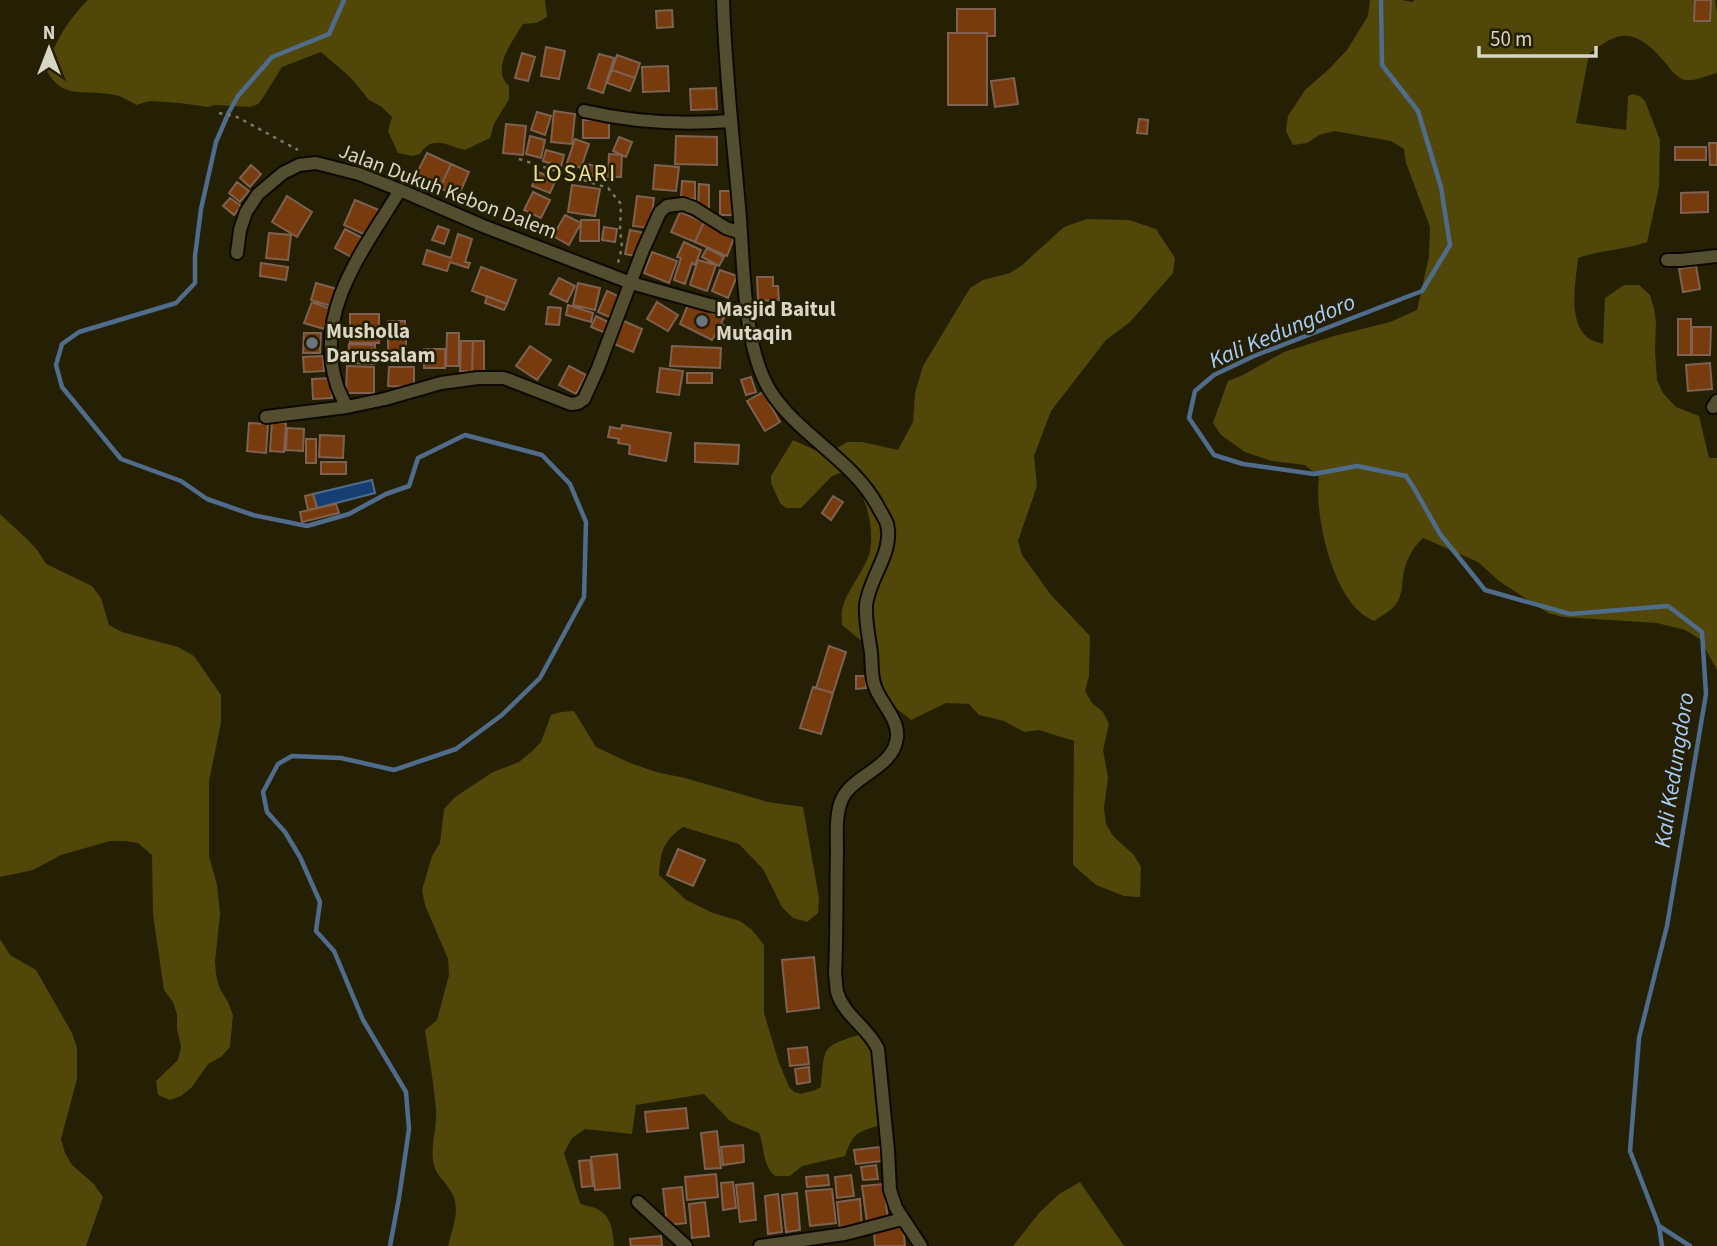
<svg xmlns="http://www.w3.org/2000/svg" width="1717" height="1246" font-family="'Source Sans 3',sans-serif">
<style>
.green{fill:#514709}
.water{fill:#153f73;stroke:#506c8c;stroke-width:2}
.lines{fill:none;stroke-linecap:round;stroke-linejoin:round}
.stream{stroke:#506c8c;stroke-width:4.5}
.building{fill:#783b0e;stroke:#7e6151;stroke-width:2}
.minor-casing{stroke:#0e0900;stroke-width:16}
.path{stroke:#7b7860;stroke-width:2.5;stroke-dasharray:3.5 5;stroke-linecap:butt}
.minor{stroke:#534e30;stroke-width:12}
.worship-dot{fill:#6b7280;stroke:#252003;stroke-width:2.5}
.labels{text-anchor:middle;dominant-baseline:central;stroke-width:5;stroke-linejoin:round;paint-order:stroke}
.street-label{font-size:21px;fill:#d8d6c5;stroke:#252003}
.poi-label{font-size:21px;font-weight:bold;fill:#d8d6c5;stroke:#252003;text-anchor:start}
.water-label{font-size:23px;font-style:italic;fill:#a9cdfe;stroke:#252003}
.quarter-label{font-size:24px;letter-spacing:2px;fill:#e9dd8f;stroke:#252003}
</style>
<rect width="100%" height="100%" fill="#252003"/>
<path class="green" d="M88 0H545L547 17 536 23 523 24C513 41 490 69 509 86V99L494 124 490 138 465 150C448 146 432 134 420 154L413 156 398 153 388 131 392 117 382 107 369 100 350 77 321 52 282 67 262 99 258 104 250 107 215 105 208 107 180 103 150 101 136 105C127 99 119 95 109 94 80 90 61 99 45 68 55 43 68 19 88 0Z
M1370 0H1402L1412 2 1415 0H1715L1717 13V73C1708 75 1694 82 1685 80 1677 78 1672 71 1668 66 1655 50 1635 27 1612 39 1604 42 1596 49 1589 54L1576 123 1626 130 1628 96 1633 94 1640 96 1645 101 1660 140 1659 187 1647 242C1624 250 1601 250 1578 258 1576 281 1567 322 1588 338 1592 341 1598 342 1603 344L1605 298 1624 285H1639L1650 295 1654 309 1656 322 1655 351 1657 380 1663 393 1676 407 1699 416 1709 458H1717V670L1700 639 1685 630 1657 623 1563 617 1548 613 1499 581 1478 562 1423 538C1412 548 1405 562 1403 577 1402 586 1402 596 1396 604 1391 611 1381 616 1374 621 1369 618 1364 616 1360 612 1331 588 1314 513 1319 477L1305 465 1272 461 1245 452 1221 435 1213 423 1228 381 1243 375 1284 352 1334 336 1390 322 1417 310 1429 256 1430 227 1406 163 1404 149 1391 141 1334 131 1319 135 1307 143 1293 145 1286 131 1288 116 1305 90 1328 70 1347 50 1368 16Z
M1087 219 1129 220 1156 229 1175 258 1173 273 1130 322 1106 340 1051 411 1034 456 1037 486 1018 541 1022 555 1051 595 1090 636 1089 676 1085 691 1092 703 1103 712 1109 724 1103 750 1108 778 1104 808 1106 824 1113 836 1134 855 1141 867 1140 897 1124 896 1096 885 1073 865 1074 741 1039 730 1024 732 1004 721 979 715 969 704 946 703 911 720 887 701 874 651 842 625C842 620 841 614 842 609 846 592 863 572 869 555 876 531 866 482 840 473L832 476 801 508H786L780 503 771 483V476L793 440 826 455 847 442H862L898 450 913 422 915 393 923 366 970 288 983 280 1010 273 1021 266 1064 227Z
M0 514 28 540 38 551 46 564 92 586 101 598 109 625 122 632 178 647 194 656 221 695V723L209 781V856L217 885 220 914 215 961 216 975 220 989 228 1002 233 1015 230 1047 221 1057 208 1064 192 1087 181 1096 170 1100 158 1095 156 1081 178 1060 181 1047 177 1029V1015L173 1002 164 990 162 976 153 915 152 855 138 843 125 841H110L61 855 33 870 0 877Z
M574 711 596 747 630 763 656 772 685 778 768 802 803 807 819 898 818 913 807 922 793 918 782 907 763 869 739 844 683 827C664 840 660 852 659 875L686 900 713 913 740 921 752 930 764 945V1013L778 1060 789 1087 794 1092 801 1094 815 1090 821 1087C825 1047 820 1047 859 1035L872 1053 879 1097 880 1125C856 1133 854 1132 845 1156L802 1166 790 1176H775C762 1165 765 1148 759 1133L730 1121 704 1094 636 1105 632 1134 585 1129 572 1138 564 1153 580 1203C586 1207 591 1206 597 1209 612 1216 613 1232 614 1246H448C452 1230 461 1209 452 1193 445 1180 435 1176 433 1160 431 1144 437 1128 436 1111 434 1084 429 1057 425 1030L437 1020 449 975 448 959 425 905 422 890 432 856 440 843 444 809 454 798 467 789 493 772 519 762 531 752 541 742 551 715 561 712Z
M0 939 10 955 36 970 72 1033 77 1048V1079L61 1139 65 1153 72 1165 94 1184 103 1197 86 1246H0Z
M1080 1182 1124 1246H1013L1039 1213 1059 1194Z"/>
<path class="water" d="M372 480 375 493 317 508 313 494Z"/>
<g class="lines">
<path class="stream" d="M344 0 329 34 272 57 238 96 229 112 216 142 201 209 195 256V283L176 303 79 332 62 344 56 365 62 387 121 459 181 481 207 499 253 515 307 526 349 514 386 494 409 486 418 458 465 435 542 455 570 484 586 522 584 597 540 678 502 715 456 749 394 770 341 758 292 756 278 764 263 792 267 812 285 832 300 857 320 902 316 931 334 951 363 1020 406 1092 409 1129 399 1198 390 1246
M1381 0 1382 65 1418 111 1441 187 1450 245 1422 291 1254 356 1214 375 1195 391 1189 418 1214 455 1243 464 1314 474 1357 466 1406 476 1414 488 1440 534 1485 590 1570 614 1668 606 1702 632 1706 694 1667 926 1639 1038 1630 1151 1659 1226 1690 1246
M1659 1226 1662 1246"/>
</g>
<path class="building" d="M1695 0H1711L1710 21H1694Z
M957 9H995V36H987V33H957Z
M672 10 673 27 657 28 656 11Z
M948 33H987V105H948Z
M546 47 565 51 559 79 541 76Z
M522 53 535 57 528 81 515 78Z
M599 54 614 58 603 93 588 88Z
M617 55 640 63 635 78 612 70Z
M668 66 669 91 643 92 642 67Z
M612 70 635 78 630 91 607 83Z
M1014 78 1018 104 995 107 991 81Z
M716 88 717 109 691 110 690 89Z
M554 111 575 114 572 144 551 142Z
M537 112 551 116 545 135 531 130Z
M1139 119 1148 120 1147 134 1137 133Z
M583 120H609V138H583Z
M506 124 526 126 523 155 503 153Z
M530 136 545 140 541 158 526 154Z
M676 136 717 137V165L675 164Z
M619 137 632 142 626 157 613 151Z
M575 139 589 144 581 168 567 163Z
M1709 143H1717V165H1710Z
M1675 147H1706V160H1675Z
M546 150 564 155 561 167 543 161Z
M427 153 451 164 440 188 415 177Z
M609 154 622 155 621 177H608Z
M451 164 469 172 458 197 440 188Z
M587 164 602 168 599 178 584 174Z
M251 165 261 174 250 187 240 178Z
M655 165 679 167 676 191 653 189Z
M538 172 556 179 550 193 532 186Z
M682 181 695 182V199L681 198Z
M237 182 249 191 240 202 229 193Z
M699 184 709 185V208H698Z
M572 185 600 189 595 216 568 212Z
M720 191H732V215H720Z
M533 192 550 200 541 218 524 210Z
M1708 192V212L1681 213V193Z
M287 196 312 212 297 237 272 222Z
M637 196 654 198 650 228 633 226Z
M230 198 241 206 234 215 223 206Z
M355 200 379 210 368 236 344 225Z
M680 212 704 222 695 242 671 232Z
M565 215 581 223 569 245 553 236Z
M581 220H599V241H580Z
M704 222 735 235 727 256 695 242Z
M438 226 449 230 444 244 432 240Z
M604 227 617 229 615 242 602 240Z
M345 229 364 239 353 258 335 248Z
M630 230 645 233 640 257 625 254Z
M269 233 291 235 288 260 266 258Z
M458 234 472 239 465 262 470 263 468 268 450 262 447 271 423 264 427 250 451 258Z
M684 242 701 250 695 265 692 263 685 284 674 280 681 258 677 257Z
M707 248 724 257 719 266 702 257Z
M652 252 677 261 669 283 644 273Z
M698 260 716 265 707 291 690 285Z
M261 263 288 267 286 280 260 276Z
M1696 266 1700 289 1683 292 1679 269Z
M481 267 516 280 507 304 472 291Z
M720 270 737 276 728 298 712 291Z
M757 277H773V286H778L779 300 758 301Z
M559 278 575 286 567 302 550 294Z
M316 283 337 289 331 306 311 300Z
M578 283 600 288 595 310 573 305Z
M607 291 622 298 614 319 598 312Z
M487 296 507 304 504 310 485 303Z
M312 302 331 309 324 329 304 323Z
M657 302 678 315 668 331 647 319Z
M689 302 724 318 721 323 725 326 719 338 715 335 712 340 680 324Z
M568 305 593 313 591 322 566 315Z
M548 307 561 308 559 325 546 324Z
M350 314H379V343H350Z
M596 316 612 324 608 334 591 327Z
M1678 319H1691V355H1678Z
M388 321H405V335H388Z
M624 321 642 329 633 352 614 344Z
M1692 327H1711L1710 355H1692Z
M304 333H321L320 353H303Z
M447 333H459V366H446Z
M406 336V352H388V337Z
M461 341H473L472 372 460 371Z
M473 341H484V372H472Z
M349 344 375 345V364L348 363Z
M530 346 551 360 537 380 516 366Z
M672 346 721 348 720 368 670 366Z
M424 349H445V368H424Z
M323 356 324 371 304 372 303 357Z
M1710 363 1712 389 1688 391 1686 365Z
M347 366 374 367V393H346Z
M569 366 586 375 576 394 559 385Z
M389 367H414V387L388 386Z
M660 368 683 371 679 395 657 392Z
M687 373H712V383H687Z
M751 377 756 392 746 395 741 380Z
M331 378 332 398 313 399 312 379Z
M763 392 780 422 765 431 747 401Z
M272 422 286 423 284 452 270 451Z
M249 423 268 424 266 453 247 451Z
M622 425 671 433 666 461 629 454 630 445 618 443 619 439 608 437 610 427 621 429Z
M287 428 304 429 303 451 286 450Z
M320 435 344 436 343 458 319 457Z
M306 439H316V463H306Z
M695 443 739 445 738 464 695 462Z
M321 462H346V474H321Z
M313 494 317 508 308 510 305 496Z
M833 496 843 502 831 520 822 513Z
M336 504 339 513 302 522 300 512Z
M829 646 846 652 833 693 816 688Z
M856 676H866V688L856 689Z
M813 687 833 693 821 734 800 728Z
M678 849 705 860 693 886 667 875Z
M814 957 819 1008 787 1012 782 960Z
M807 1047 809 1064 790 1066 788 1049Z
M809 1067 810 1082 797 1084 795 1069Z
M686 1108 688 1128 647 1132 645 1112Z
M717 1131 721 1168 705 1169 701 1133Z
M743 1145 744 1162 723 1165 721 1147Z
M880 1147 882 1161 856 1164 854 1150Z
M617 1154 620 1188 595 1190 591 1157Z
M590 1160 593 1186 582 1187 579 1161Z
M876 1165 878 1179 863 1180 861 1167Z
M716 1174 718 1197 687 1200 685 1177Z
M828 1175 829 1185 807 1187 806 1177Z
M851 1175 854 1196 837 1198 835 1177Z
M733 1182 736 1208 723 1210 721 1183Z
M753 1183 756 1220 740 1222 736 1185Z
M884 1184 888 1221 867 1223 862 1186Z
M682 1187 686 1223 667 1225 663 1189Z
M832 1189 836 1223 810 1226 806 1191Z
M797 1193 800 1230 786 1232 782 1195Z
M778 1194 782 1232 768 1234 765 1196Z
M860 1199 862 1228 840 1231 837 1202Z
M705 1202 709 1236 692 1238 689 1204Z
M903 1226 905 1246H875L874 1230Z
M661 1236 662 1246H631L630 1239Z"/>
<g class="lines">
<g class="minor-casing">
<path id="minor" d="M723 0C725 69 733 138 739 207 744 260 742 343 769 389 797 435 851 458 877 505 880 511 885 518 887 524 894 553 869 577 866 605 865 621 869 637 871 653 872 663 871 674 874 684 879 702 899 718 897 737 894 768 854 774 842 799 835 815 837 836 837 852 836 893 837 934 835 974 836 980 836 986 837 992 844 1016 868 1027 878 1049L888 1151 890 1190 896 1208 921 1246
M584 111C632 122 682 125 730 121
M237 253 240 230 246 212 258 194 283 173 299 165 316 163 359 174 400 190 483 226 631 283 710 305 747 312
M1667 260H1681L1717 256
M347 407C343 399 338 391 336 382 314 310 365 248 400 190
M1713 407 1717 401
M266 417 347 407 385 399 441 383 478 378H504L571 404 578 403 584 399 598 368 643 250 660 212 667 206 683 204 694 208 726 228 741 233
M638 1202 686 1246
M760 1246 845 1234 902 1219"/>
</g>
<path class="path" d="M219 113 237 117 298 150
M519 159 608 188 621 204 620 230 622 247 618 263"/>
<use href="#minor" class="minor"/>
</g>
<g class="worship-dot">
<circle cx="702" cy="321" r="7"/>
<circle cx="312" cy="343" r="7"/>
</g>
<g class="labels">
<g class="street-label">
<text transform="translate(448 191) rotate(21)">Jalan Dukuh Kebon Dalem</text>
</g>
<g class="poi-label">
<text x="716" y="309">Masjid Baitul<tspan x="716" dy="24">Mutaqin</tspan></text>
<text x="326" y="331">Musholla<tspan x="326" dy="24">Darussalam</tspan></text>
</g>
<g class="water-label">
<text transform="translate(1282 331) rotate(-23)">Kali Kedungdoro</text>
<text transform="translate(1674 770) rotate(-81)">Kali Kedungdoro</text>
</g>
<g class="quarter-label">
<text x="575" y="173">LOSARI</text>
</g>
</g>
<g transform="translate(49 49)" stroke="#252003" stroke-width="5" paint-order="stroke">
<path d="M0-5L12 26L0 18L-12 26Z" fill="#d8d6c5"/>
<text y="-10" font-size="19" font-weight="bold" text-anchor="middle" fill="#d8d6c5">N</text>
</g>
<path d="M1479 46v10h117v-10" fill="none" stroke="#d8d6c5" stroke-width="3.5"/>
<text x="1490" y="46" font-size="21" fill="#d8d6c5" stroke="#252003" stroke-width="5" paint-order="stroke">50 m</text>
</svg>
